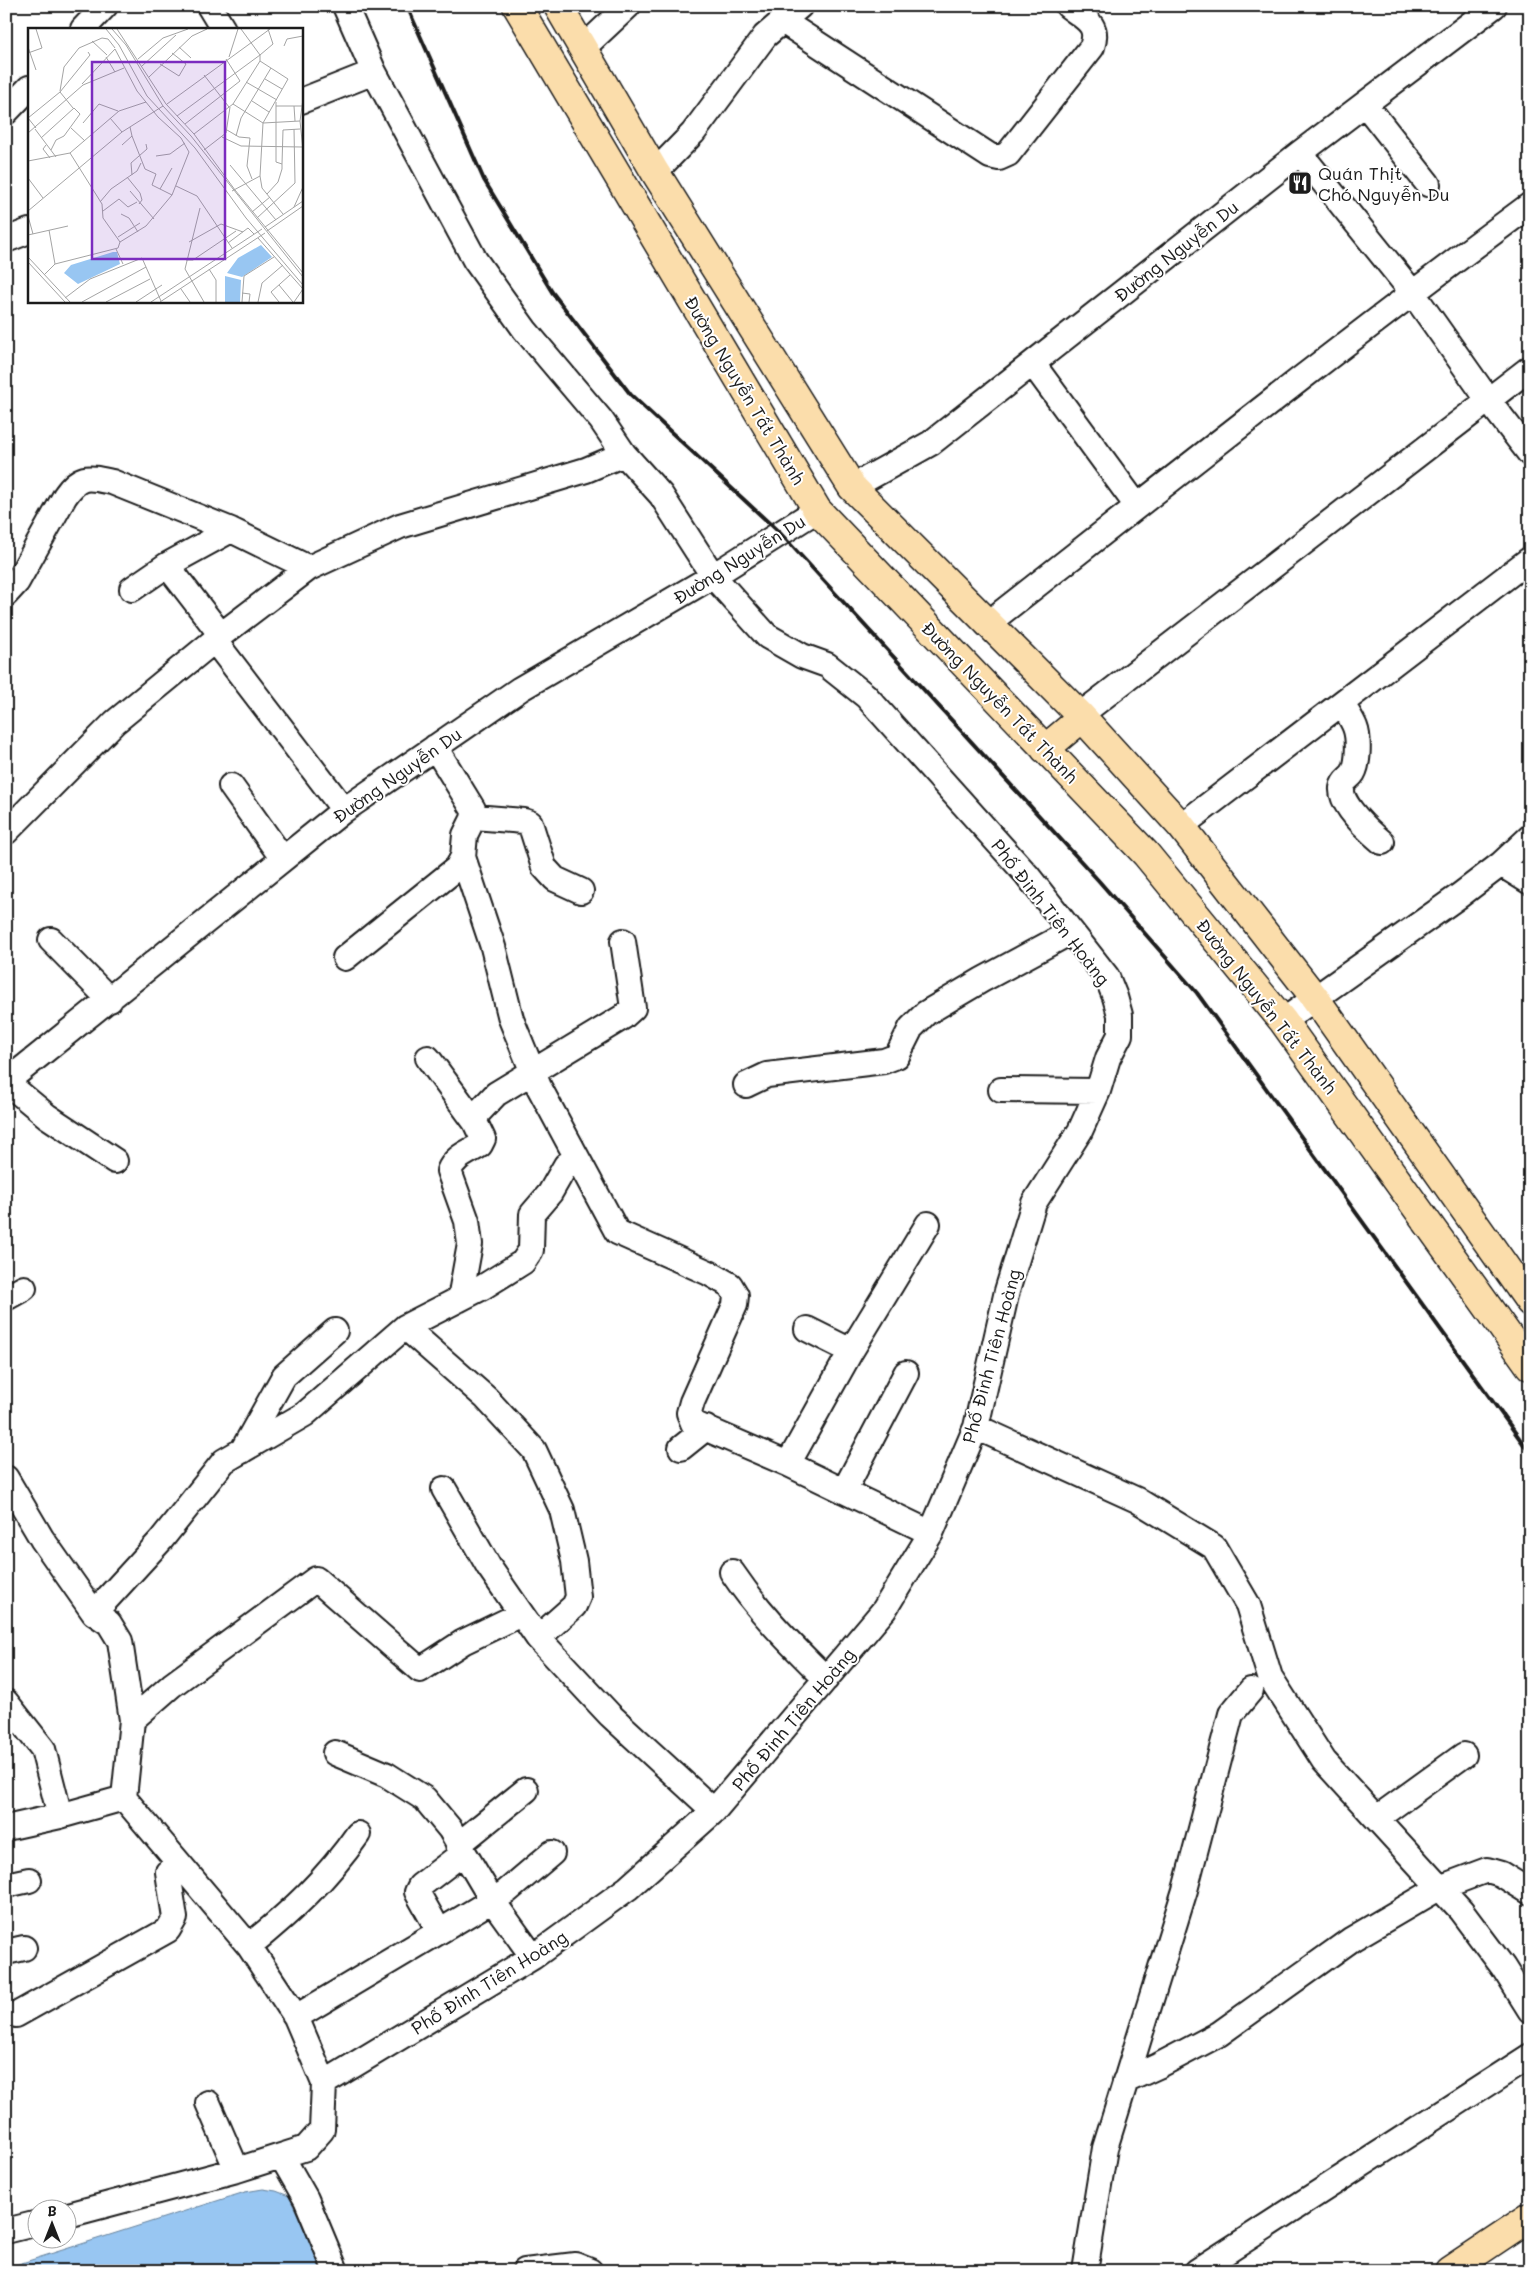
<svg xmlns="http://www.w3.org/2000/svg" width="1536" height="2277" font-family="Mali,sans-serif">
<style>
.water{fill:#98c6f2;stroke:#66829c}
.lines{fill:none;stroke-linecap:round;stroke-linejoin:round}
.minor-casing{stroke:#1c1c1c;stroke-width:28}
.major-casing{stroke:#1c1c1c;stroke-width:31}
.minor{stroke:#fff;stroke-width:24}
.major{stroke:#fbddab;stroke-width:28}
.rail{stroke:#1c1c1c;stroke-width:4}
.labels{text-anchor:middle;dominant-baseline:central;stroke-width:4;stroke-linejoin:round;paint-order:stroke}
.poi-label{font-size:18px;fill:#1c1c1c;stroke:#fff;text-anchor:start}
.street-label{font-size:18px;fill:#1c1c1c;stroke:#fff}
.inset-road{fill:none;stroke:#a4a4a4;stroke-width:1}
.view{fill:#7b2cbf;fill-opacity:0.15;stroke:#7b2cbf;stroke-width:2.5}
.inset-edge{fill:none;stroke:#1c1c1c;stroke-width:2.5}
</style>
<rect width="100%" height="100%" fill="#fff"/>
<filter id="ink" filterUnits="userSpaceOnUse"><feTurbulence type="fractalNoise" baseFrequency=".02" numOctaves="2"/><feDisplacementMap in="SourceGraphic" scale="10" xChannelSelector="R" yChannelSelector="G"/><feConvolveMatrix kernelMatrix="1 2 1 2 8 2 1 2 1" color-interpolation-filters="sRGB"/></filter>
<g filter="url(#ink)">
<path class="water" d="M263 2189 276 2191 289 2196 323 2271H6V2268L245 2192Z"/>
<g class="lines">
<g class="minor-casing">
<path id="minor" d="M209 6 223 29
M784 22 990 156 999 158 1008 154 1092 47C1100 24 1085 19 1068 6
M83 29 105 6
M583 48 628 6
M301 101 374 72
M1365 104 1428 184
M6 112 29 88
M1300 153 1412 292 1489 401 1530 454
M655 172 693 133 765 36 800 6
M6 240 29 231
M1033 364 1137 506
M852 487 931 443 1300 153 1494 6
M167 565 221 635
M132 589 167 565 231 530
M6 594 17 582 65 496C80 474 88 477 112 482L231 530 309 568
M987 624C1167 483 1346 341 1530 205
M214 640 344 810
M1342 703C1346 711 1352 719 1355 727 1359 737 1359 763 1353 773 1350 778 1343 780 1342 788 1340 805 1370 832 1382 842
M1080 715 1530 368
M231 786 283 859
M474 817 524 821 530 823 544 867 555 879 581 891
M1181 826 1530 559
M6 832 115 722 221 635 309 568 400 526 586 470 624 454
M463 857 493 947 511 1019 539 1087 617 1232 709 1273 730 1285 736 1295 735 1305 692 1402 689 1413 693 1423 788 1464 931 1533
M1501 864 1530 882
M51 940 110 1000
M345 958 457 868 463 857 465 835 474 817 473 809 435 747
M1283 1021 1459 896 1501 864 1530 837
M428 1058 475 1122
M6 1082 344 810 520 689 713 576 817 510
M6 1082 47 1116 115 1161
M746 1085 767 1075 884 1061 897 1056 911 1028 926 1013 982 980 1071 932
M1001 1090 1098 1091
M6 1298 24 1288
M460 1299 470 1244 467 1221 449 1171C455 1156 468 1153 480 1145L483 1139 475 1122 478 1113 496 1094 623 1017 633 1008 623 941
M405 1327 486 1398 534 1450 562 1510 574 1561 578 1597 574 1606 538 1638
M807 1329 851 1351
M976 1427 1137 1500 1214 1547 1248 1605 1270 1677 1324 1761 1461 1911 1503 1967 1530 2010
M681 1448 706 1428
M242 1451 284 1376 335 1331
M788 1464 851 1351 928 1224
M6 1478 42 1539 94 1613 109 1623 120 1641 132 1720 124 1798 249 1946 296 2017 324 2083
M444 1489 489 1567 538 1638 610 1715 714 1811
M844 1491 906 1373
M732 1572C761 1615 790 1643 826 1679
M94 1613 161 1540 224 1461 305 1414 405 1327 483 1287 523 1262 531 1250 532 1214 550 1193 566 1165
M6 1702 43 1749 60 1816
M132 1720 172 1685 316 1579 420 1670 463 1642 521 1614
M335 1753 387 1775 425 1799 450 1829 492 1900 533 1957
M1377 1818 1464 1755
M6 1828 60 1816 124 1798
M458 1845 526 1790
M6 1885 29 1880
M439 1931 417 1892 420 1886 463 1853
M249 1946C291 1912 327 1879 358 1834
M6 1952 24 1948
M16 2015 168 1930 175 1918 168 1872 179 1864
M296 2017 506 1892 552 1853
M1125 2081 1158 2066 1219 2034 1352 1939 1439 1888 1487 1870 1501 1874 1530 1892
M208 2103 237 2170
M282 2157 306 2199 336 2271
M68 2215 237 2170 306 2148 322 2130 324 2083 533 1957 628 1888 714 1811 884 1610 931 1533 976 1427 1007 1291 1034 1203 1080 1131 1098 1091 1108 1058 1120 1035V1015L1115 997 1107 977 1027 875 866 696 827 665 802 656 767 636 713 576 661 495 624 454 601 420 525 330 475 260 374 72 345 6
M6 2231 38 2223
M525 2271 575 2265 590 2271
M1085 2271 1105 2148 1185 1890 1231 1714 1251 1690
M1197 2271 1530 2056"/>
</g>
<g class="major-casing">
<path id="major" d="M517 6 817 510 1146 854 1283 1021 1530 1366
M558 6 655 172 852 487 1080 715 1181 826 1315 998 1530 1302
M1045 749 1082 718
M1449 2271 1530 2217"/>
</g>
<use href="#minor" class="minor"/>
<use href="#major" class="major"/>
<path class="rail" d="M407 6 484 180 552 292 631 395 781 534 1098 880 1197 993 1530 1453"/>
</g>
</g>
<defs>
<g id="restaurant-square" transform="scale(1.25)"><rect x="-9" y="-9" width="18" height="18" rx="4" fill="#1c1c1c" stroke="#fff"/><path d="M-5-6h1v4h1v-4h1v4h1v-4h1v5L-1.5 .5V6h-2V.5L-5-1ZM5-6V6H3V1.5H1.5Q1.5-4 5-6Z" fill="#fff"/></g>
</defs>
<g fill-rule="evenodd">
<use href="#restaurant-square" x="1300" y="183"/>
</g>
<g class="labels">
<g class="poi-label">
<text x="1318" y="173">Quán Thịt<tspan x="1318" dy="21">Chó Nguyễn Du</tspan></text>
</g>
<g class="street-label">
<text transform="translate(1176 251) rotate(-38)">Đường Nguyễn Du</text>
<text transform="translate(745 390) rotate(59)">Đường Nguyễn Tất Thành</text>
<text transform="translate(739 559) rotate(-32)">Đường Nguyễn Du</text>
<text transform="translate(1000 702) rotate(46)">Đường Nguyễn Tất Thành</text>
<text transform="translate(397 775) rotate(-35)">Đường Nguyễn Du</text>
<text transform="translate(1051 912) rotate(52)">Phố Đinh Tiên Hoàng</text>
<text transform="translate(1267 1006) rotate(52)">Đường Nguyễn Tất Thành</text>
<text transform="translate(991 1356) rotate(-75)">Phố Đinh Tiên Hoàng</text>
<text transform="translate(793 1719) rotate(-50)">Phố Đinh Tiên Hoàng</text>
<text transform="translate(489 1982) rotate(-32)">Phố Đinh Tiên Hoàng</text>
</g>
</g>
<g transform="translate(28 28)">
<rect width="275" height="275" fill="#fff"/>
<path d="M233 217 244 229 214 249 199 245 210 230ZM85 224H89L92 236 50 256 36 245 43 237ZM197 248 213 252 212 274H197Z" fill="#98c6f2"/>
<path class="inset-road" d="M78 1 91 17 119 68 167 120 218 190 275 257M84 1 98 17 135 78 163 108 275 249M89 1 138 76 166 106 207 162 275 245M64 13 79 27M256 18 259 11 275 8M0 19 8 42M151 19 163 30M0 25 14 20 8 1M78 29 87 44M201 29 210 1M110 31 135 10 160 1M132 36 151 48 158 36 144 25M114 38 148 7M176 47 201 79M121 49 164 8 179 1M237 51 254 61M218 54 249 72M32 63 36 39 51 20 74 10 80 11 87 20M32 64 45 80M275 71 272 93 275 122M224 73 241 84M139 76 242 1M205 76 235 95 272 93M248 78H274M266 78 267 93M149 88 232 27 213 1M82 90 94 104M55 95 71 76 90 83M157 96 212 53 198 31M8 100 0 90 32 64 62 27 60 24M43 100 57 113M7 101 28 129M199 102 211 109 222 110 219 138 224 151M0 105 55 57 96 40M166 106 205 76 232 33V27L245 16 240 1M104 108 117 141 128 146 124 157 144 167M208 108 213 90 243 40M194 109 213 118 274 119M13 110 46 80 52 86 36 108 28 112 23 122M18 117 15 121 22 130M94 117 104 108 102 99M176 122 198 105 202 79M42 125 74 176 75 190 92 214M128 128 142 126 157 115M0 133 42 125 91 83 118 74M254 136 255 102 272 101M202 137 248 192M104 147 103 135 119 121 118 116M232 148 234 160 255 186M99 149 112 165 114 172 111 176M0 150 15 170M148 158 169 168 204 220M132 161 144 140M102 163 126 191M204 163 232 148 235 95 260 51 232 33M239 166 250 154 254 141V136L248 134V74M72 174 83 161 109 143 113 135M266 179 275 159M172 180 157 241 176 274M0 183 94 104 135 78M75 183 91 171 100 179 109 174M224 184 242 169M93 186 101 190 110 204M0 188 5 206M229 190 267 155 266 101M237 199 275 173M21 202 27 236M239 203 275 178M0 207 40 198M90 209 112 195M230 210 275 261M161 214 193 196 215 204M200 215 220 200 226 206M88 221 95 236M0 229 42 274M158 232H165L208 203M0 234 37 274M181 241 188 252V274M16 247 27 236 90 220 92 214 118 198 144 167 161 124 153 110 130 89 109 63 87 21 54 56M251 257 265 274M153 261 162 274M214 265 222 266 221 274M37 270 62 251 114 230 133 273M54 274 118 239M78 274 122 251M108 274 134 257M123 274 234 201M132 274 237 205M214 274 216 248 246 229M230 274 234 255 255 237M251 274 243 264 262 247M266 274 275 261"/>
<path class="view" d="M64 34H197V231H64Z"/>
<rect width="275" height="275" class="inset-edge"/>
</g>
<rect width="1536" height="2277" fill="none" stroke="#fff" stroke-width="25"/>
<rect x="12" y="12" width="1511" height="2252" fill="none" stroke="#1c1c1c" stroke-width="2" filter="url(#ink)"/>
<g transform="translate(52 2224)"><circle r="24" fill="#ffffff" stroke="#a4a4a4"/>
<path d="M0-4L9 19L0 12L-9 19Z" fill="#1c1c1c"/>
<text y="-8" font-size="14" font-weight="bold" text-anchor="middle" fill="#1c1c1c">B</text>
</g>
</svg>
